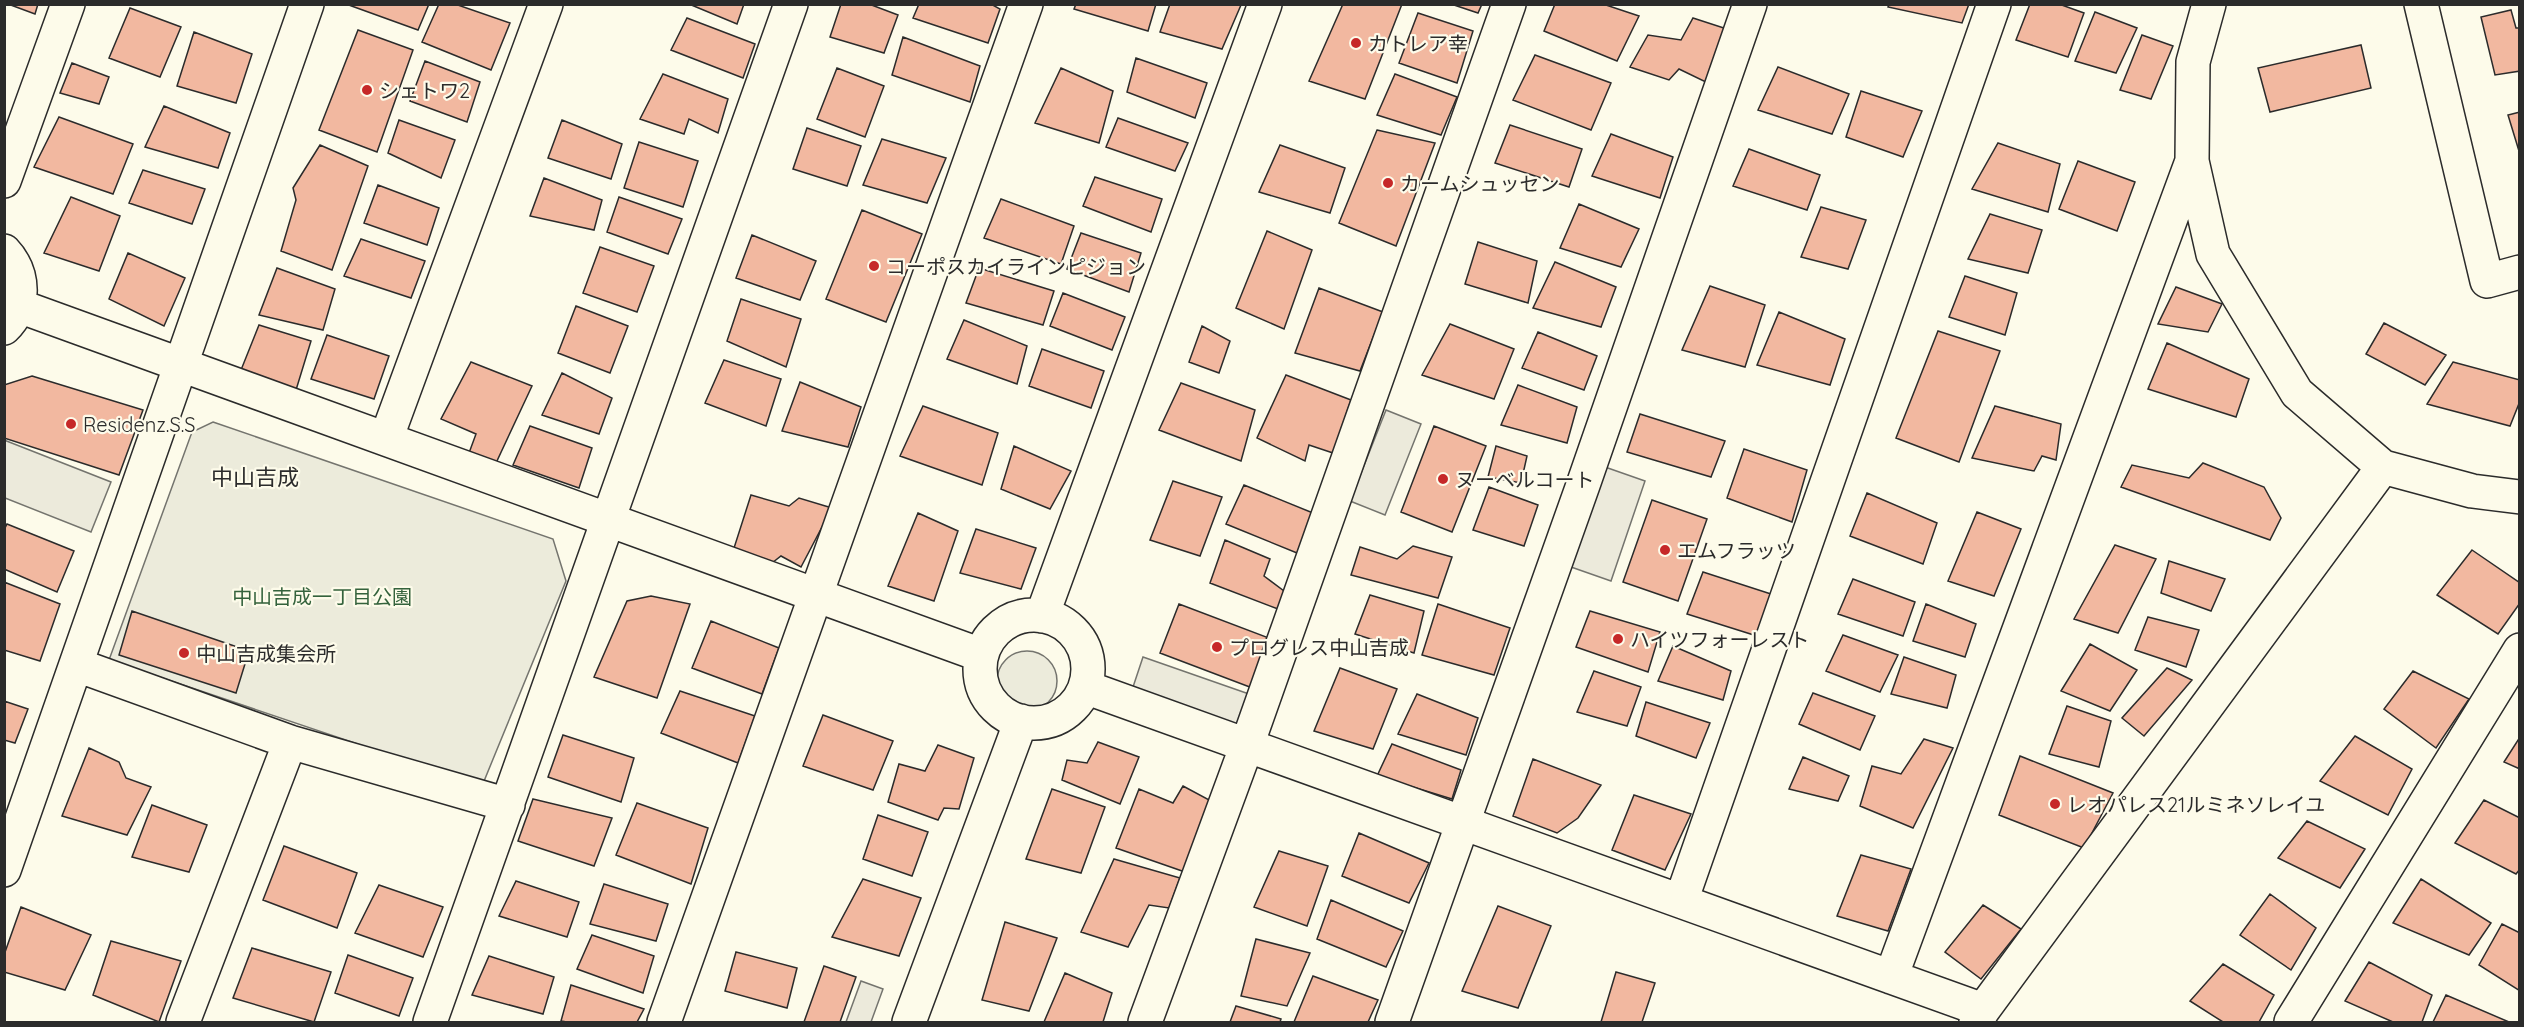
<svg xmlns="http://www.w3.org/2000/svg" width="2524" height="1027" font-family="Quicksand,'Noto Sans JP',sans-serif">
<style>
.green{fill:#ecebdb;stroke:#74746e;stroke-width:1.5}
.parking{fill:#eceadb;stroke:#74746e;stroke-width:1.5}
.building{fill:#f2b8a0;stroke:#2b2b2b;stroke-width:1.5}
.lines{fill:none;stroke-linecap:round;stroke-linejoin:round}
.minor-casing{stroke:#2b2b2b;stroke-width:36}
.minor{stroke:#fdfbea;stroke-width:33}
.poi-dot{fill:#c62828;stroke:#fdfbea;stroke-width:2}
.labels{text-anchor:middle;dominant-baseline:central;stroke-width:4.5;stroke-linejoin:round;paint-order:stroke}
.poi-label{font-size:20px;fill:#2b2b2b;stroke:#fdfbea;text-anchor:start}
.park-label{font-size:20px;fill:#34623c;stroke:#fdfbea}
.quarter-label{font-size:22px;fill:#2b2b2b;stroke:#fdfbea}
</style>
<rect width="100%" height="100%" fill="#fdfbea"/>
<path class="green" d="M213 422 553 539 566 581 482 786 109 660 192 432Z
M997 681a30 30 0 1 1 60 0a30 30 0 1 1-60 0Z"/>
<path class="parking" d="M1386 410 1421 424 1385 515 1350 501Z
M4 440 111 482 91 532 5 498Z
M1605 467 1645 481 1611 581 1571 567Z
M1143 657 1249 694 1236 730 1131 693Z
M861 981 883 989 871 1022H846Z"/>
<path class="building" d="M8 4H38L35 14Z
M346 4H429L418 30Z
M439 4H455L510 23 491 70 422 42Z
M689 4H744L737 24Z
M841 4H869L898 15 884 53 830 37Z
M919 4H991L1000 9 988 43 913 18Z
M1076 4H1156L1148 31 1074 9Z
M1170 4H1238L1241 5 1222 49 1160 32Z
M1343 4H1402L1365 99 1309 81Z
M1451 4H1482L1478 13Z
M1555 4H1603L1639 16 1617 61 1544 31Z
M1889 4H1969L1962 23 1888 7Z
M2030 4H2059L2084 13 2068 57 2016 40Z
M130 8 181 27 160 77 109 58Z
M2511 10 2516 28H2520V71L2495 75 2481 17Z
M2095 12 2137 28 2116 73 2075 61Z
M1418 13 1473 31 1457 83 1399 63Z
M687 18 755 44 743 78 671 50Z
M1693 18 1730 30 1714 86 1679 69 1669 80 1630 67 1648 35 1681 40Z
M358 30 413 50 377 152 319 130Z
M194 32 252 54 236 103 177 86Z
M2142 35 2173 46 2151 99 2120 90Z
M903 37 980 66 970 102 892 75Z
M2361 45 2371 88 2270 112 2258 68Z
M1535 55 1611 83 1591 130 1513 100Z
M1136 58 1207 83 1195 118 1127 92Z
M425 61 480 82 467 122 410 101Z
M72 63 109 77 99 104 60 93Z
M1778 67 1849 94 1832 134 1758 110Z
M837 68 884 86 865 137 817 119Z
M1061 68 1113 91 1099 143 1035 123Z
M663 74 728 99 718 133 689 119 684 134 640 119Z
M1395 74 1457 97 1441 135 1377 115Z
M1861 91 1922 111 1903 157 1846 137Z
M164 106 230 133 218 168 145 147Z
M2520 112V150L2519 151 2508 115Z
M59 117 133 144 113 194 34 167Z
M1118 118 1188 143 1175 171 1106 147Z
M399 120 455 140 441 178 388 153Z
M562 120 622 144 611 179 548 158Z
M1510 125 1582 149 1569 187 1495 163Z
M807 128 861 146 847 186 793 169Z
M1377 130 1435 143 1396 246 1339 223Z
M1611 134 1673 157 1660 198 1592 176Z
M882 139 946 158 927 203 863 185Z
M639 142 698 161 683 207 624 188Z
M1998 143 2060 164 2048 212 1972 189Z
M320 145 368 166 332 270 281 251 296 200 293 188Z
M1280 145 1345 168 1330 213 1259 192Z
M1749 149 1820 175 1807 210 1733 186Z
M2078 161 2135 182 2117 231 2059 209Z
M143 170 205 189 192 224 129 203Z
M1095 177 1162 199 1151 232 1083 206Z
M544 178 602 200 594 230 530 216Z
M378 185 439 208 427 245 364 223Z
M71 197 120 216 99 271 44 253Z
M619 197 682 219 668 254 607 232Z
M1001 199 1074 226 1061 264 984 238Z
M1579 204 1639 229 1621 267 1560 248Z
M1821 207 1866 220 1848 269 1801 257Z
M862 210 922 234 886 322 826 299Z
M1990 214 2042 230 2028 273 1968 259Z
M1267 231 1312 250 1284 329 1236 308Z
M1081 233 1141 253 1129 292 1067 269Z
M752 235 816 261 800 300 736 278Z
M361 239 425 261 411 298 344 276Z
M1478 242 1537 261 1528 303 1465 284Z
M600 247 654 266 637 312 583 293Z
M128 253 185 278 164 326 109 299Z
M1555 262 1616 287 1601 327 1533 308Z
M277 268 335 289 323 330 259 315Z
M979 268 1054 291 1043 325 966 303Z
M1965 276 2017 293 2005 335 1949 317Z
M1710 286 1765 305 1745 367 1682 350Z
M2176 287 2222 304 2208 332 2158 324Z
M1319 288 1383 312 1360 371 1295 353Z
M1063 293 1125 317 1112 350 1050 326Z
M741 299 801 319 786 367 727 341Z
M576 306 628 326 610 373 558 353Z
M1779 312 1845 339 1830 385 1757 365Z
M964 320 1027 346 1017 384 947 359Z
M2384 323 2446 355 2425 385 2366 354Z
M1450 324 1514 349 1494 399 1422 375Z
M259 325 311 341 296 390 241 370Z
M1202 326 1230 341 1219 373 1189 362Z
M1938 331 2000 351 1959 462 1896 438Z
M1538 332 1597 356 1584 390 1522 368Z
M327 335 389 356 374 399 311 379Z
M2167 343 2249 379 2236 417 2148 389Z
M1042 349 1104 371 1091 408 1029 386Z
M724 360 781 379 766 426 705 403Z
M471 362 532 386 496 463 469 453 476 434 441 419Z
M2453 362 2520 380V401L2510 426 2427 404Z
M562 373 612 398 599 434 542 415Z
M1286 375 1351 400 1333 453 1309 445 1305 461 1257 438Z
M32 376 143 410 119 475 4 438V385Z
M800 382 861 407 848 447 782 431Z
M1181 383 1255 410 1241 461 1159 430Z
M1518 385 1577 407 1567 443 1501 425Z
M923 406 998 433 982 485 900 456Z
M1995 406 2061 424 2056 460 2042 456 2034 471 1972 458Z
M1640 414 1725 441 1711 477 1627 452Z
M530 426 592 448 579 488 513 465Z
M1434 426 1486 446 1452 532 1401 512Z
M1014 446 1071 471 1050 509 1001 489Z
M1496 446 1527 456 1521 483 1488 477Z
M1744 449 1807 470 1792 522 1727 498Z
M2203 463 2264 487 2281 518 2270 540 2121 487 2132 465 2189 478Z
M1173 481 1222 497 1200 556 1150 540Z
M1244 485 1313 513 1297 553 1226 524Z
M1489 487 1538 505 1524 546 1473 530Z
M1867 493 1937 523 1923 564 1850 536Z
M751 495 789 506 799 498 832 508 801 567 781 556 772 563 734 548Z
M1652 500 1707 519 1678 601 1623 582Z
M1977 512 2021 529 1994 596 1948 581Z
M918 513 958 531 934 601 888 586Z
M7 524 74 551 57 592 4 569V530Z
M976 529 1036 548 1021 589 960 573Z
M1225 540 1270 559 1264 576 1284 591 1278 609 1210 583Z
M2115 545 2156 559 2118 633 2074 619Z
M1413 546 1452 557 1438 598 1351 575 1360 547 1397 559Z
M2472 550 2520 583V603L2498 634 2437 595Z
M2169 561 2225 579 2211 611 2161 593Z
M1703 572 1771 594 1757 636 1687 614Z
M1853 579 1915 602 1903 636 1838 614Z
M4 582 60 604 40 661 4 650Z
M1370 595 1424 611 1414 653 1355 634Z
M651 596 690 604 657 698 594 677 627 601Z
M1179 604 1274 640 1255 689 1160 653Z
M1438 604 1510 628 1494 675 1422 655Z
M1926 604 1976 624 1965 657 1913 641Z
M132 611 249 651 236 693 119 655Z
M1590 611 1660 632 1648 672 1576 647Z
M2148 617 2199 630 2186 667 2135 650Z
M711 621 779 648 762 694 692 668Z
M1843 635 1898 655 1880 692 1826 671Z
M2090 644 2137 670 2110 711 2061 691Z
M1673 646 1731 671 1723 700 1658 681Z
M1904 657 1956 675 1947 708 1891 694Z
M1340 668 1397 689 1373 749 1314 731Z
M2167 668 2192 680 2144 736 2122 718Z
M1594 671 1641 687 1627 726 1577 712Z
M2413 671 2469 699 2436 748 2384 709Z
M680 691 755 716 738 763 661 733Z
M1813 693 1875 716 1860 750 1799 724Z
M1417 694 1478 718 1466 755 1398 734Z
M4 701 28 709 15 743 4 740Z
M1646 702 1710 723 1696 758 1636 736Z
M2067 706 2111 721 2099 767 2049 754Z
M823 715 893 741 873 790 803 766Z
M563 735 634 758 621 802 548 777Z
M2355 736 2412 769 2388 815 2320 781Z
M2520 737V769L2504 762Z
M1924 739 1953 748 1913 828 1860 806 1872 766 1901 774Z
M1098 742 1139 757 1120 804 1062 780 1067 760 1087 763Z
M1392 744 1461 770 1452 799 1377 776Z
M938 745 974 758 959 809 944 808 938 820 888 802 899 764 925 771Z
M89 748 119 762 126 778 151 787 127 835 62 816Z
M2020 756 2113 793 2084 848 1999 815Z
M1803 757 1849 776 1838 801 1789 789Z
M1533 759 1601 785 1578 818 1557 833 1513 816Z
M1183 786 1213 802 1185 872 1116 848 1139 789 1173 803Z
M1052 789 1105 807 1081 873 1026 859Z
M1634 795 1691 814 1665 870 1612 850Z
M533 799 612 818 594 866 518 841Z
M2484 800 2520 818V869L2516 874 2455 843Z
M637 803 708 828 691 884 616 855Z
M152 805 207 825 189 872 132 857Z
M878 815 928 832 912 876 863 859Z
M2307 821 2365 849 2340 888 2278 858Z
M1359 833 1429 863 1409 903 1342 876Z
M284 846 357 873 337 928 263 900Z
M1279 851 1328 866 1307 926 1254 907Z
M1861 855 1911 869 1888 931 1837 916Z
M1114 859 1180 878 1169 908 1149 905 1128 947 1081 932Z
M863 879 921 898 899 956 832 937Z
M2421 879 2491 923 2469 955 2393 923Z
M516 881 579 902 567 937 499 916Z
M604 884 668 904 656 941 590 924Z
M379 885 443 907 423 957 355 933Z
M2270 894 2316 928 2291 970 2240 935Z
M1331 900 1403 931 1386 967 1317 939Z
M1983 905 2021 929 1981 979 1945 952Z
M1498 906 1551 926 1518 1008 1462 991Z
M21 907 91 935 65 990 4 972V955Z
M1005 922 1057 938 1029 1011 982 1000Z
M2502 924 2520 933V991L2479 965Z
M592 935 654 956 643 993 577 969Z
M1256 939 1310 953 1287 1006 1241 996Z
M111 941 181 961 159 1022 93 995Z
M252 948 331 972 314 1022 233 998Z
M736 952 797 968 787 1008 725 991Z
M348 955 413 978 399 1016 335 993Z
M489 956 554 977 543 1014 472 995Z
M2369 962 2432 995 2422 1022H2393L2345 1001Z
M2223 964 2274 995 2259 1022H2223L2190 1001Z
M824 966 856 977 840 1022H804Z
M1616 972 1655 983 1642 1022H1601Z
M1065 973 1112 993 1103 1022H1044Z
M1313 976 1378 1000 1368 1022H1294Z
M571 985 644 1009 637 1022H567L561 1021Z
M2446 995 2509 1022H2433Z
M1236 1006 1281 1019 1280 1022H1230Z"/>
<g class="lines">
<g class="minor-casing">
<path id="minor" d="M2209 4 2193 62 2192 161 2213 254 2297 393 2383 467 2472 491 2520 497
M2421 4 2487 281 2520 272
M4 181 68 4
M4 251C25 273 26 307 4 328
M19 306 981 655
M386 439 546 4
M980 669a54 54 0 1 1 108 0a54 54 0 1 1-108 0Z
M1042 616 1265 4
M77 665 290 742 508 805
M1085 687 1983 1010
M4 870 307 4
M1681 901 1994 4
M1891 977 2192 161
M183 1022 290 742
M430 1022 791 4
M664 1022 1026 4
M909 1022 1021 721
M1145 1022 1247 745 1509 4
M1392 1022 1583 485 1750 4
M1976 1022 1983 1010 2383 467
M2291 1022 2520 650"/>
</g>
<use href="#minor" class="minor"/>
</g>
<g class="poi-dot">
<circle cx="1356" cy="43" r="6"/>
<circle cx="367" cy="90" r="6"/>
<circle cx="1388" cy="183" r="6"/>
<circle cx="874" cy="266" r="6"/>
<circle cx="71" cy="424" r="6"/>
<circle cx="1443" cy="479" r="6"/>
<circle cx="1665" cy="550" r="6"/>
<circle cx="1618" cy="639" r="6"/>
<circle cx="1217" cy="647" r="6"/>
<circle cx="184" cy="653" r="6"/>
<circle cx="2055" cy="804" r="6"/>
</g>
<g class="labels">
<g class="poi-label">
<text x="1368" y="43">カトレア幸</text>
<text x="379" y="90">シェトワ2</text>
<text x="1400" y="183">カームシュッセン</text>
<text x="886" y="266">コーポスカイラインピジョン</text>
<text x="83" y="424">Residenz.S.S</text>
<text x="1455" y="479">ヌーベルコート</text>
<text x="1677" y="550">エムフラッツ</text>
<text x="1630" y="639">ハイツフォーレスト</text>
<text x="1229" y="647">プログレス中山吉成</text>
<text x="196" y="653">中山吉成集会所</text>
<text x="2067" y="804">レオパレス21ルミネソレイユ</text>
</g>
<g class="park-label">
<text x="322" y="596">中山吉成一丁目公園</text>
</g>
<g class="quarter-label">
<text x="255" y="477">中山吉成</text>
</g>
</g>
<rect width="2524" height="1027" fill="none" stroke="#2b2b2b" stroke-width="12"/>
</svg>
